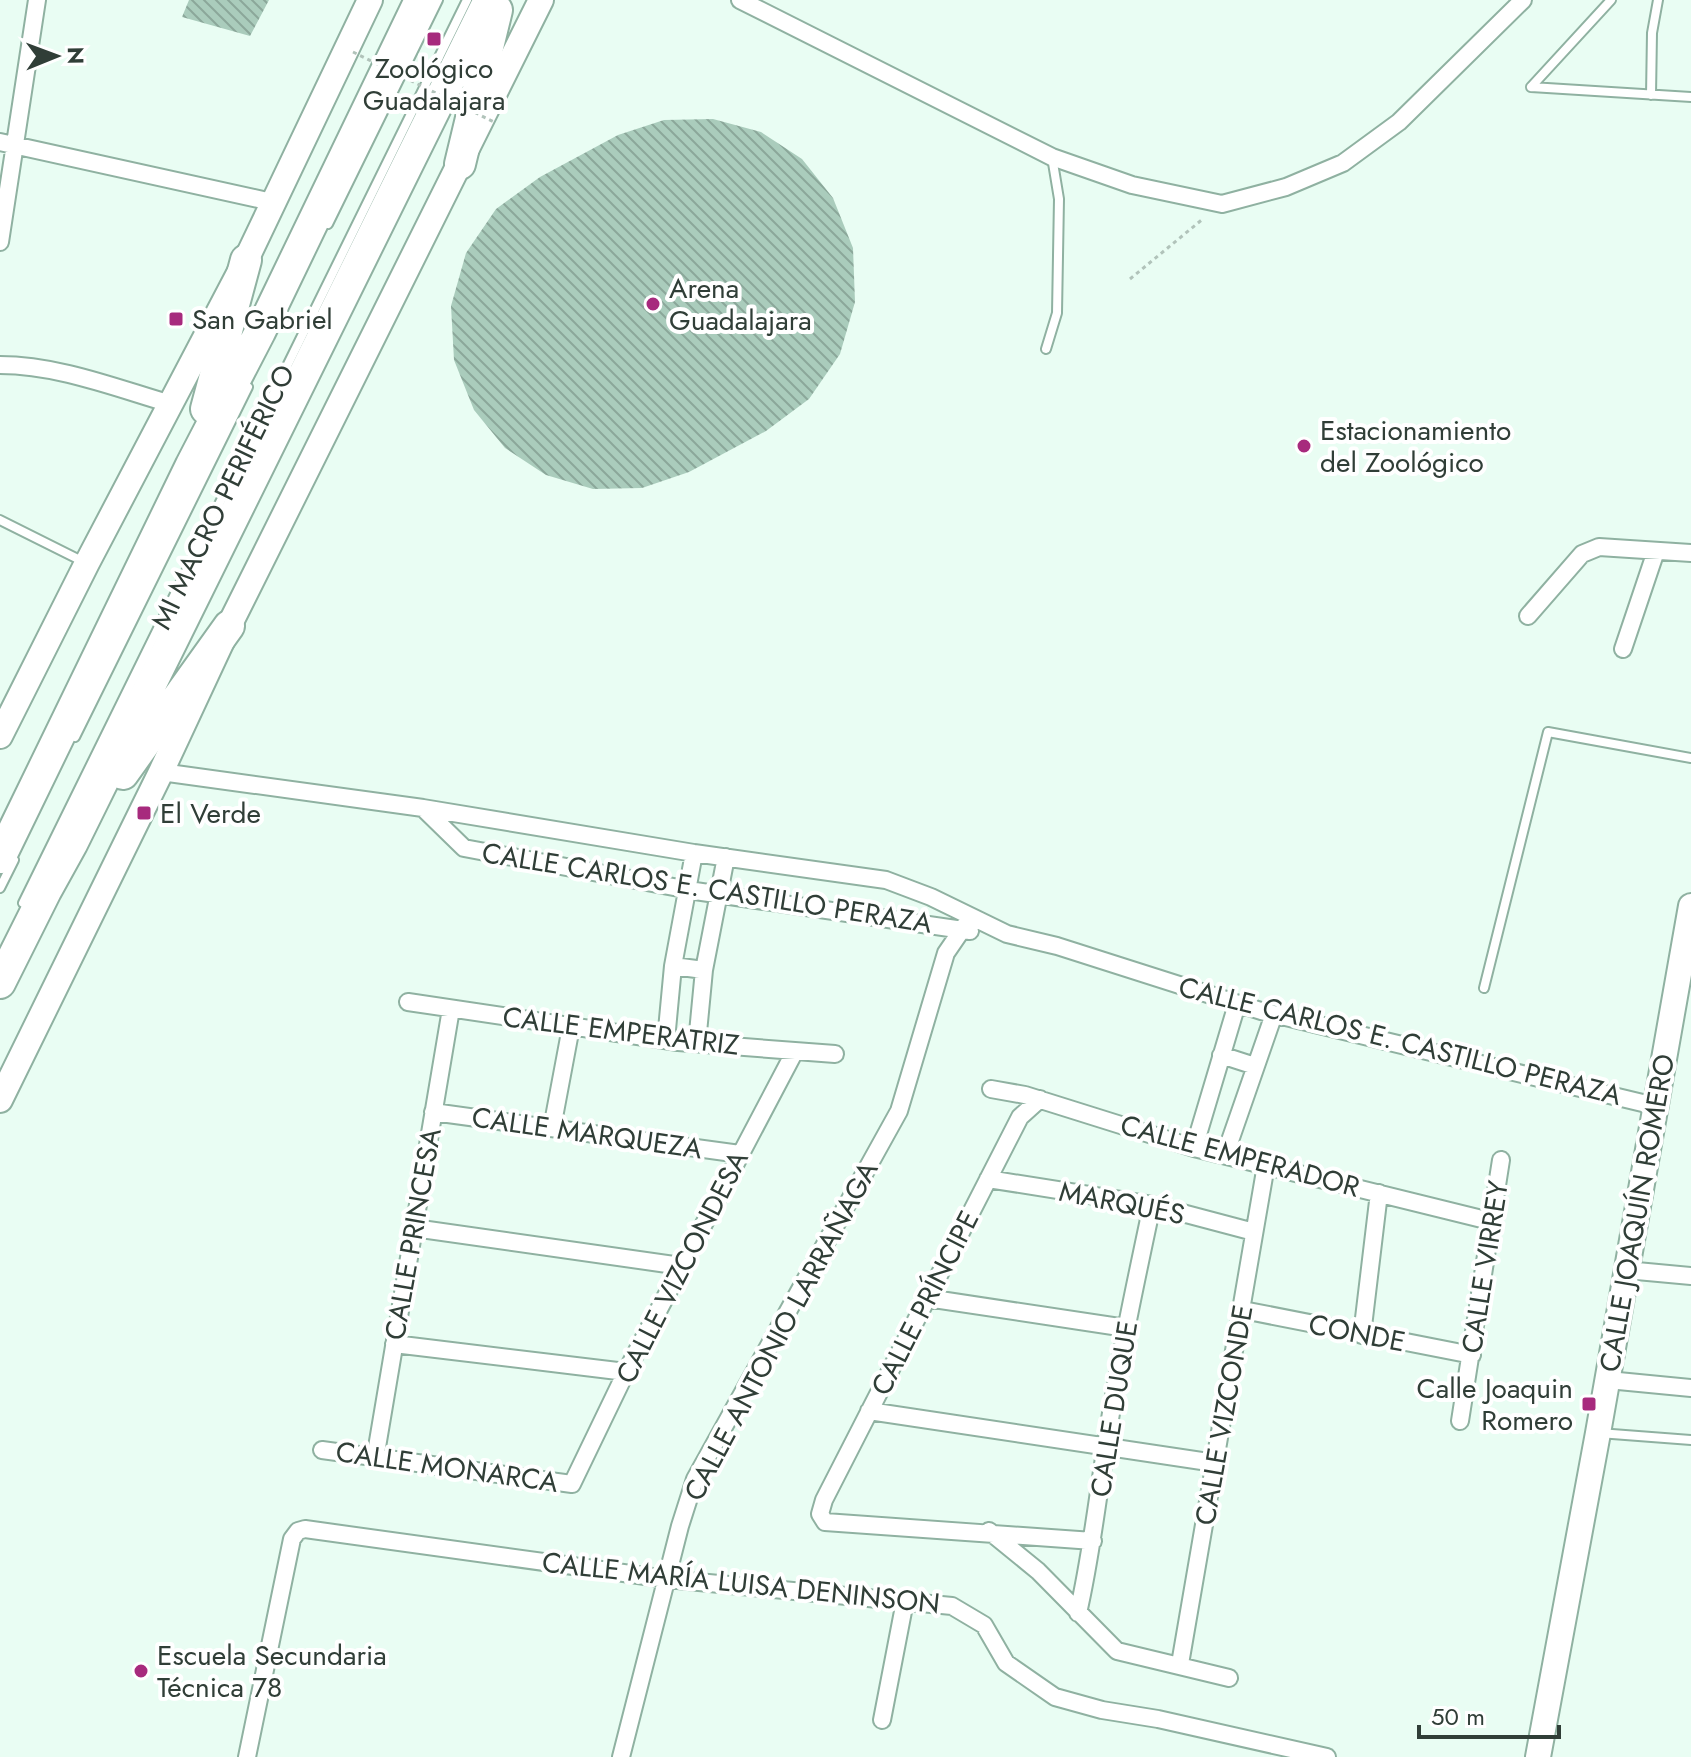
<svg xmlns="http://www.w3.org/2000/svg" width="1691" height="1757" font-family="Jost,sans-serif">
<style>
.building{fill:url(#building-back-hatch)}
.lines{fill:none;stroke-linecap:round;stroke-linejoin:round}
.lane-casing{stroke:#8fb1a1;stroke-width:12}
.street-casing{stroke:#8fb1a1;stroke-width:20}
.secondary-casing{stroke:#8fb1a1;stroke-width:28}
.highway-casing{stroke:#8fb1a1;stroke-width:34}
.path{stroke:#b1c3ba;stroke-width:3;stroke-dasharray:4 4;stroke-linecap:butt}
.lane{stroke:#fff;stroke-width:8}
.street{stroke:#fff;stroke-width:16}
.secondary{stroke:#fff;stroke-width:24}
.highway{stroke:#fff;stroke-width:30}
.path-bridge{stroke:#b1c3ba;stroke-width:3;stroke-dasharray:4 4;stroke-linecap:butt}
.poi-dot{fill:#a72a7d;stroke:#fff;stroke-width:3}
.labels{text-anchor:middle;dominant-baseline:central;stroke-width:8;stroke-linejoin:round;paint-order:stroke}
.poi-label{font-size:28px;fill:#303e37;stroke:#fff;text-anchor:start}
.street-label{font-size:28px;fill:#303e37;stroke:#fff}
</style>
<defs>
<pattern id="building-back-hatch" width="6" height="6" patternUnits="userSpaceOnUse" patternTransform="scale(2)"><rect width="6" height="6" fill="#aaccbc"/><path d="M-1 5l2 2M0 0l6 6M5-1l2 2" fill="none" stroke="#8ba79a"/></pattern>
</defs>
<rect width="100%" height="100%" fill="#e9fdf3"/>
<path class="building" d="M189 0H269L250 36 182 17Z
M713 119 761 132 802 159 833 198 853 248 855 302 840 354 809 399 766 431 689 472 642 488 593 489 546 475 505 448 474 410 454 360 451 306 466 253 496 209 540 177 618 135 664 120Z"/>
<g class="lines">
<g class="lane-casing">
<path id="lane" d="M1531 87 1691 97
M1531 87 1611 0
M1651 95 1652 33 1658 0
M328 224 438 0
M1046 349 1057 313 1059 199 1052 157
M0 520 86 563
M75 737 248 387
M0 888 14 860
M23 903 467 0
M1484 988 1548 732 1691 758
M1599 1433 1691 1440"/>
</g>
<g class="street-casing">
<path id="street" d="M740 0 1052 157 1132 185 1222 204 1286 187 1343 163 1399 122 1523 0
M0 142 272 202
M0 242 37 0
M0 365C58 365 116 388 171 404
M1528 616 1582 554 1599 547 1691 553
M1623 649 1656 551
M161 772 423 808 694 853 886 880 931 897 1007 934 1057 946 1261 1011 1655 1106
M423 808 464 848 695 891 970 931
M673 966 704 970
M408 1002 678 1042 835 1054
M666 1040 673 966 694 853
M697 1043 704 970 726 857
M1221 1055 1255 1066
M991 1089 1025 1095 1194 1148 1490 1221
M1040 1099 1020 1117 824 1500 820 1514 825 1522 1093 1541
M433 1112 740 1154
M552 1128 571 1027
M1194 1148 1237 1004
M1225 1155 1274 1014
M988 1179 1152 1205 1254 1232
M414 1228 681 1266
M1626 1270 1691 1276
M927 1298 1126 1328
M1243 1310 1472 1355
M1362 1335 1379 1193
M394 1344 626 1372
M1608 1380 1691 1388
M869 1411 1215 1463
M1460 1421 1501 1160
M322 1450 572 1484 626 1372 795 1051
M375 1459 451 1009
M989 1531 1038 1571 1117 1651 1229 1678
M1078 1613C1091 1557 1097 1501 1106 1445 1118 1364 1135 1285 1152 1205
M1180 1664 1266 1165
M882 1720 905 1601
M247 1757 292 1539 298 1531 305 1529 667 1579 952 1606 984 1625 1006 1663 1055 1697 1102 1710 1158 1719 1327 1757
M621 1757 680 1526 695 1479 899 1111 946 953 970 918"/>
</g>
<g class="secondary-casing">
<path id="secondary" d="M0 736 87 563 246 260 370 0
M0 1100 161 772 229 626 541 0
M1538 1757 1598 1433 1691 906"/>
</g>
<g class="highway-casing">
<path id="highway" d="M460 164 497 10
M206 409 246 260
M123 774 229 626
M0 858 191 465 260 332 420 0
M0 983 46 891 72 844 489 0"/>
</g>
<path class="path" d="M1130 279 1204 218"/>
<use href="#lane" class="lane"/>
<use href="#street" class="street"/>
<use href="#secondary" class="secondary"/>
<use href="#highway" class="highway"/>
<path class="path-bridge" d="M353 52 496 123"/>
</g>
<g class="poi-dot">
<rect x="426" y="31" width="16" height="16" rx="4"/>
<circle cx="653" cy="304" r="8"/>
<rect x="168" y="311" width="16" height="16" rx="4"/>
<circle cx="1304" cy="446" r="8"/>
<rect x="136" y="805" width="16" height="16" rx="4"/>
<rect x="1581" y="1396" width="16" height="16" rx="4"/>
<circle cx="141" cy="1671" r="8"/>
</g>
<g class="labels">
<g class="poi-label">
<text x="434" y="68" text-anchor="middle">Zoológico<tspan x="434" dy="32">Guadalajara</tspan></text>
<text x="669" y="288">Arena<tspan x="669" dy="32">Guadalajara</tspan></text>
<text x="192" y="319">San Gabriel</text>
<text x="1320" y="430">Estacionamiento<tspan x="1320" dy="32">del Zoológico</tspan></text>
<text x="160" y="813">El Verde</text>
<text x="1573" y="1388" text-anchor="end">Calle Joaquin<tspan x="1573" dy="32">Romero</tspan></text>
<text x="157" y="1655">Escuela Secundaria<tspan x="157" dy="32">Técnica 78</tspan></text>
</g>
<g class="street-label">
<text transform="translate(223 497) rotate(-64)">MI MACRO PERIFÉRICO</text>
<text transform="translate(707 888) rotate(9)">CALLE CARLOS E. CASTILLO PERAZA</text>
<text transform="translate(621 1031) rotate(7)">CALLE EMPERATRIZ</text>
<text transform="translate(1400 1041) rotate(14)">CALLE CARLOS E. CASTILLO PERAZA</text>
<text transform="translate(587 1133) rotate(8)">CALLE MARQUEZA</text>
<text transform="translate(1240 1156) rotate(15)">CALLE EMPERADOR</text>
<text transform="translate(1122 1203) rotate(11)">MARQUÉS</text>
<text transform="translate(1637 1213) rotate(-80)">CALLE JOAQUÍN ROMERO</text>
<text transform="translate(413 1234) rotate(-80)">CALLE PRINCESA</text>
<text transform="translate(682 1267) rotate(-63)">CALLE VIZCONDESA</text>
<text transform="translate(1485 1267) rotate(-81)">CALLE VIRREY</text>
<text transform="translate(925 1303) rotate(-63)">CALLE PRÍNCIPE</text>
<text transform="translate(781 1331) rotate(-62)">CALLE ANTONIO LARRAÑAGA</text>
<text transform="translate(1357 1333) rotate(11)">CONDE</text>
<text transform="translate(1114 1409) rotate(-81)">CALLE DUQUE</text>
<text transform="translate(1224 1415) rotate(-80)">CALLE VIZCONDE</text>
<text transform="translate(447 1467) rotate(8)">CALLE MONARCA</text>
<text transform="translate(741 1583) rotate(6)">CALLE MARÍA LUISA DENINSON</text>
</g>
</g>
<g transform="translate(56 56) rotate(89)" stroke="#ffffff" stroke-width="6" paint-order="stroke">
<path d="M0-6L14 30L0 20L-14 30Z" fill="#303e37"/>
<text y="-12" font-size="22" font-weight="bold" text-anchor="middle" fill="#303e37">N</text>
</g>
<path d="M1419 1725v12h140v-12" fill="none" stroke="#303e37" stroke-width="4"/>
<text x="1431" y="1725" font-size="24" fill="#303e37" stroke="#ffffff" stroke-width="6" paint-order="stroke">50 m</text>
</svg>
